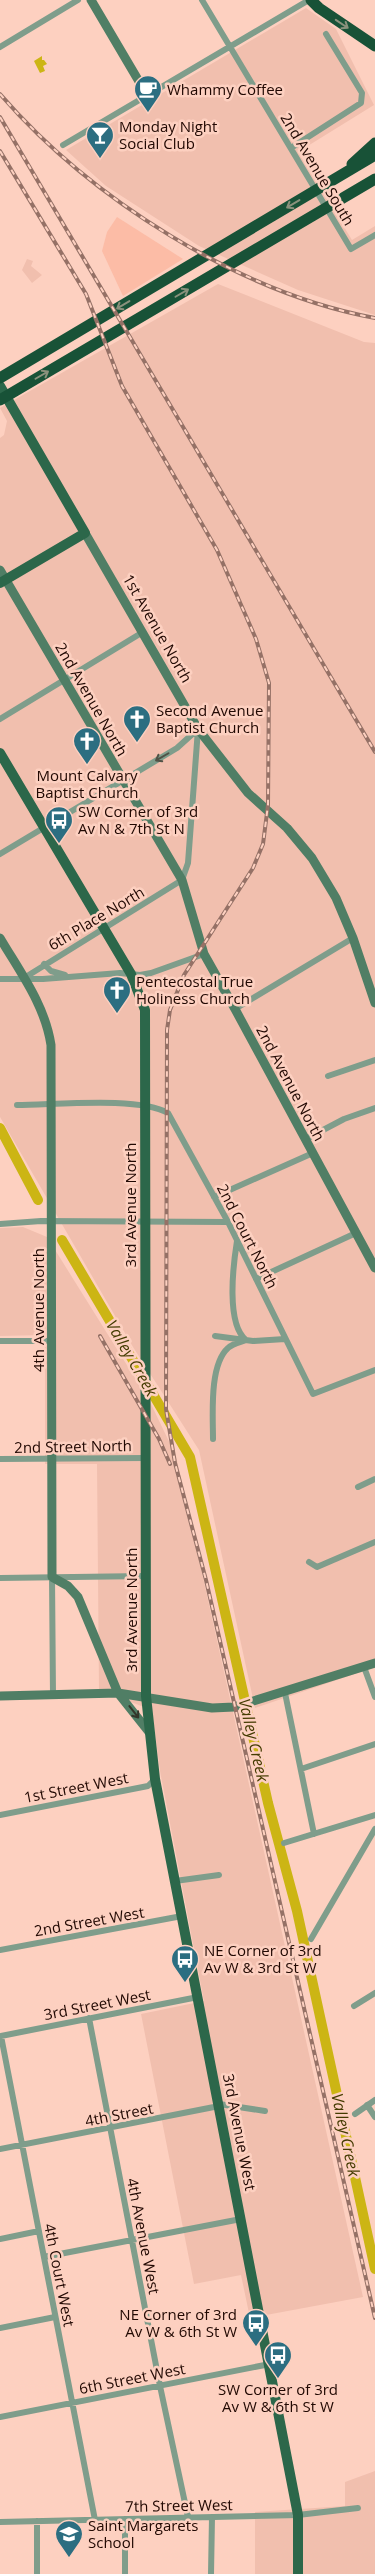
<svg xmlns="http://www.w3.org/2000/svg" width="375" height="2574" font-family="'Open Sans',sans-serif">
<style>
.built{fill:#f1bfae}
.green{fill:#fcbca6}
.water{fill:#ccb514}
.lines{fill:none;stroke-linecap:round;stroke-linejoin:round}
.river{stroke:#ccb514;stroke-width:10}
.street{stroke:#7f9d8b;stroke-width:6}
.secondary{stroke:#507e65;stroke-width:9}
.primary{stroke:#2c674a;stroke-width:10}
.highway{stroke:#185237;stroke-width:11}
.rail-casing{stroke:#957166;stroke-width:4}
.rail{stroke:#fdd0c0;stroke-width:2;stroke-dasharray:5.5;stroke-linecap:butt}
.oneway{stroke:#8a917c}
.oneway2{stroke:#505246}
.oneway3{stroke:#34372a}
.labels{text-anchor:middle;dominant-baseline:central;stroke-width:5;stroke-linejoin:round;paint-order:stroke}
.poi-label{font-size:15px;fill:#210802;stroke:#fdd0c0;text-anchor:start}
.street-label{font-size:15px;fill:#210802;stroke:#fdd0c0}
.water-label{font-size:16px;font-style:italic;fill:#443b00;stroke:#fdd0c0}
</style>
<rect width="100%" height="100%" fill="#fdd0c0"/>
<path class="built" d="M306 8 336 29 374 105 298 152 352 240 375 226V315L298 290 199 246 106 186 66 150Z
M27 259 33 261 31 266 42 275 32 283 22 270Z
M218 284 364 342 375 343V1667L255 1708 199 1450 133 1347 0 1117V438L4 435 7 421 0 408Z
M23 1227 47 1237 150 1402 176 1456 363 2297 250 2318 241 2275 194 2284 141 2014 204 2001 160 1771 152 1710 99 1690 97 1464H45V1335L0 1336V1228Z
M375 2471V2574H255V2512L345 2506V2482Z"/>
<path class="green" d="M117 217 183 259 123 296 102 251 107 232Z"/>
<path class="water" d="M42 56V60H44L47 64 43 66 45 71 40 73 34 61Z"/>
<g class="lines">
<path class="river" d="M0 1128 38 1200
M62 1240 190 1457 268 1803 297 1911 375 2269"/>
<path class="street" d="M202 0 351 249 375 235
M0 47 78 0
M63 145 309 0
M291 148 361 103 362 93 326 34
M0 719 143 632
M0 854 177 748 198 729
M44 964 51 971 65 975
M24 978 182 880 188 863 198 729
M0 979H43L120 973 140 975 151 973 204 954
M235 1009 353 938
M328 1076 375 1060
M17 1105C54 1105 139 1096 168 1113L228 1222 313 1394 375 1370
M306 1139 344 1119 375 1108
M214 1197 313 1153
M0 1224 41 1221 228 1222
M256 1279 356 1233
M215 1336 253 1341 285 1339
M0 1341H51
M213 1439C213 1415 209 1365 228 1348 232 1344 241 1342 246 1340 226 1324 233 1266 237 1241
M0 1459 145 1458
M358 1487 375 1479
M309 1562 317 1567 375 1542
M52 1577 53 1696
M0 1578 146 1576
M364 1667 375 1697
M285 1693 314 1834
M301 1769 375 1744
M0 1815 148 1786 155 1779
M284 1843 375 1815
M175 1881 219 1875
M311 1939 375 1829
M0 1950 182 1916
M354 2006 375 1993
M89 2018 160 2386 188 2517
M367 2105 375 2117
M355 2114 375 2100
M0 2149 214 2107 219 2104 265 2111
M0 2239 39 2231
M44 2257 241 2219
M0 2328 55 2317
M0 2417 270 2364
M95 2520 1 2036 198 1997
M0 2522 298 2515 358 2508
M37 2574V2521
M125 2574V2519
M211 2574 212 2517"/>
<path class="secondary" d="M91 0 147 95
M85 533 198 729 248 793 287 828 312 858 336 898 353 938 375 1003
M0 570 182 880 204 954 235 1009 375 1268
M0 938C20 972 45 1005 51 1045L52 1577 68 1586 78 1597 118 1693 149 1732
M0 1696 118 1693 212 1708 234 1707 375 1663"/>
<path class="primary" d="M0 386 85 533 0 583
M0 753 131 974 145 1010 146 1696 155 1779 298 2515V2574"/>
<path class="highway" d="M311 0 319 8 375 46
M352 164 375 143
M0 378 375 155
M0 400 375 179"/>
<g class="rail-casing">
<path id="rail" d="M0 94C90 198 239 293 375 318
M0 117 375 752
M0 151 86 294 122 386 217 550 256 639 269 683 268 805 263 844 253 868 184 975 170 1010 167 1030 166 1409 175 1463 206 1580 375 2318
M100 1336 159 1439 170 1464"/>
</g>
<use href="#rail" class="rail"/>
</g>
<defs><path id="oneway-shaft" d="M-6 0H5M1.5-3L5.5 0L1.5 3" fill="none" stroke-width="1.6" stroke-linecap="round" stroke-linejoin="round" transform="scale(1.25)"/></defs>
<g class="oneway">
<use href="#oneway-shaft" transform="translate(342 24) rotate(34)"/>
<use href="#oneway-shaft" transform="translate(293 204) rotate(149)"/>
<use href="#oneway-shaft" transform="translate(182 293) rotate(-30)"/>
<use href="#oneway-shaft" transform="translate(123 305) rotate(149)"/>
<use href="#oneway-shaft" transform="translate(42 375) rotate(-30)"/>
</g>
<use class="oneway2" href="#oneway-shaft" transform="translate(162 757) rotate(150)"/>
<use class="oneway3" href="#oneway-shaft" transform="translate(134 1712) rotate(52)"/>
<defs>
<g id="cafe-pin" transform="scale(1.4375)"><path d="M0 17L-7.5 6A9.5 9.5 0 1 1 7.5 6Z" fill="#2c6e81" stroke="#fdd0c0"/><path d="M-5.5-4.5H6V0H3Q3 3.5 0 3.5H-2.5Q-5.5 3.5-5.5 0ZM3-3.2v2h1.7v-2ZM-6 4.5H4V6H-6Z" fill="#fff"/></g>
<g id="bar-pin" transform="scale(1.4375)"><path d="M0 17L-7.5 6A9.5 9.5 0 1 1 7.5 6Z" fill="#2c6e81" stroke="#fdd0c0"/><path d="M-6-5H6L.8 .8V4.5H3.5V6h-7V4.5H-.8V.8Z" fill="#fff"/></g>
<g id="church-pin" transform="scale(1.4375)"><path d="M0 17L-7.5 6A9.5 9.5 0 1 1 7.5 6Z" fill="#2c6e81" stroke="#fdd0c0"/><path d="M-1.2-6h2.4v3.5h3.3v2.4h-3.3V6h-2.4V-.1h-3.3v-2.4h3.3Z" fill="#fff"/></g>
<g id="bus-pin" transform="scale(1.4375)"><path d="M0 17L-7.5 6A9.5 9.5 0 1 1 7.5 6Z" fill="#2c6e81" stroke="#fdd0c0"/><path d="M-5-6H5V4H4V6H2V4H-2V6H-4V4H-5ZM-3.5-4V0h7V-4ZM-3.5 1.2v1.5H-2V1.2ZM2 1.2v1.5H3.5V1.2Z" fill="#fff"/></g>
<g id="school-pin" transform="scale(1.4375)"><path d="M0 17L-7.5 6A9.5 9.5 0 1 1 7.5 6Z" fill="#2c6e81" stroke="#fdd0c0"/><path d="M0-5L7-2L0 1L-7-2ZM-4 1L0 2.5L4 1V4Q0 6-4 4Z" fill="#fff"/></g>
</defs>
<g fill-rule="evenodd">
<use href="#cafe-pin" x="148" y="89"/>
<use href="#bar-pin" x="100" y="135"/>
<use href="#church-pin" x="137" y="719"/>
<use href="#church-pin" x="87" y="741"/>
<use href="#bus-pin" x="59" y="820"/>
<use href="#church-pin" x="117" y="990"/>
<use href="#bus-pin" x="185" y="1959"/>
<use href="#bus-pin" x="256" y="2323"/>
<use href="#bus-pin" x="278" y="2355"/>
<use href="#school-pin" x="69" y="2534"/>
</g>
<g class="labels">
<g class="poi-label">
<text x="167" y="89">Whammy Coffee</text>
<text x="119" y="126">Monday Night<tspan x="119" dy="17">Social Club</tspan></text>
<text x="156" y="710">Second Avenue<tspan x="156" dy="17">Baptist Church</tspan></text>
<text x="87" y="775" text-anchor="middle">Mount Calvary<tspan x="87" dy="17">Baptist Church</tspan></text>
<text x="78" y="811">SW Corner of 3rd<tspan x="78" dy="17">Av N &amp; 7th St N</tspan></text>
<text x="136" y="981">Pentecostal True<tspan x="136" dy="17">Holiness Church</tspan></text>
<text x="204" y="1950">NE Corner of 3rd<tspan x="204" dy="17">Av W &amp; 3rd St W</tspan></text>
<text x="237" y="2314" text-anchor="end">NE Corner of 3rd<tspan x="237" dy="17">Av W &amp; 6th St W</tspan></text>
<text x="278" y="2389" text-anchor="middle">SW Corner of 3rd<tspan x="278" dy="17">Av W &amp; 6th St W</tspan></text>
<text x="88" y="2525">Saint Margarets<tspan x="88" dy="17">School</tspan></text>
</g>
<g class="street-label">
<text transform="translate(318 169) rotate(59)">2nd Avenue South</text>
<text transform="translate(158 628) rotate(60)">1st Avenue North</text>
<text transform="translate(92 699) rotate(60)">2nd Avenue North</text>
<text transform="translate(96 918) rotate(-31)">6th Place North</text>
<text transform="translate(291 1083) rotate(62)">2nd Avenue North</text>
<text transform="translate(130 1205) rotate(-90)">3rd Avenue North</text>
<text transform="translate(248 1236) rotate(63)">2nd Court North</text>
<text transform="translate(38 1310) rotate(-90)">4th Avenue North</text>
<text transform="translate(73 1446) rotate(-1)">2nd Street North</text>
<text transform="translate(131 1610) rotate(-90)">3rd Avenue North</text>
<text transform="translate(76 1787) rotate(-11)">1st Street West</text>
<text transform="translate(89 1921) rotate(-10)">2nd Street West</text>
<text transform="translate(97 2004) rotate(-11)">3rd Street West</text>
<text transform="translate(119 2114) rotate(-11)">4th Street</text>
<text transform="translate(240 2132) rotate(79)">3rd Avenue West</text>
<text transform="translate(144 2236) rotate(79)">4th Avenue West</text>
<text transform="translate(60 2275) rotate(79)">4th Court West</text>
<text transform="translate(132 2378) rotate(-11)">6th Street West</text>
<text transform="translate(179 2505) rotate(-1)">7th Street West</text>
</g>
<g class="water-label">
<text transform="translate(132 1358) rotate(60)">Valley Creek</text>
<text transform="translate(254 1740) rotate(77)">Valley Creek</text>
<text transform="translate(346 2135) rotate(78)">Valley Creek</text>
</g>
</g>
</svg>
